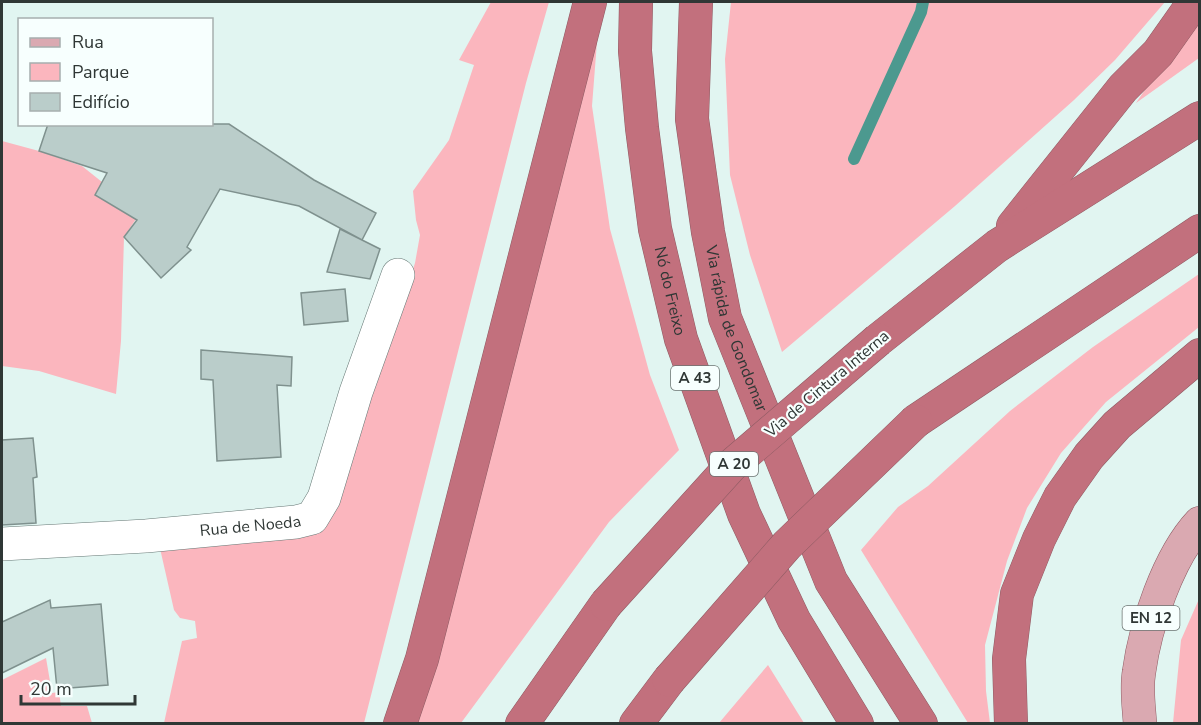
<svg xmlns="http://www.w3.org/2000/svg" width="1201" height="725" font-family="'Nunito Sans',sans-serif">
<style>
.green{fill:#fbb6be}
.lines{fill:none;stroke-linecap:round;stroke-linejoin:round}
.stream{stroke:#4c998f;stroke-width:12}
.building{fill:#bacdca;stroke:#7f918e;stroke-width:1.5}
.street-casing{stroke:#667875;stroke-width:34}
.primary-casing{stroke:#8f5c64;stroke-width:34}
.highway-casing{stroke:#8f5c64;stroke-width:34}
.street{stroke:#fff;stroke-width:33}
.primary{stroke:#daa9b1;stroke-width:33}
.highway{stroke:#c2707d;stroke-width:33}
.highway-bridge-casing{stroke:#8f5c64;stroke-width:34;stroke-linecap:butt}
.highway-bridge{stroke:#c2707d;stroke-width:33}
.labels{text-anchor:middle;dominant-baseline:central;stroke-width:4.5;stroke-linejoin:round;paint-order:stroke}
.shield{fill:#f7fffe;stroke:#6b7371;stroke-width:1.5}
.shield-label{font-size:15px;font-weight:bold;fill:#2f3735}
.street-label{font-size:16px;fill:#2f3735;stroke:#f7fffe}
</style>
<rect width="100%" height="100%" fill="#e1f5f1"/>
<path class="green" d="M491 2H549L526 83 364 723H164L182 641 197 638 195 621 180 618 174 610 159 544 315 528 401 306 415 263 420 235 416 220 413 191 449 140 474 65 459 60Z
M731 2H1165L1115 60 1074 100 955 206 782 352 750 255 730 175 725 59Z
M1199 9V58L1136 103Z
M599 16 592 106 610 229 650 375 679 450 609 522 461 723 411 724Z
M2 141 39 151 82 166 102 182 95 195 125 213 144 207 124 237 121 341 116 394 39 371 2 366Z
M1199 274V327L1106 402 1061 453 1027 508 1007 561 985 645 986 691 990 723H968L861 550 898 507 928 486 1010 411 1093 347Z
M1199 599V723H1173L1181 640Z
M46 658 52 693 59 692 61 706H87L92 723H2V680Z
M768 665 804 723H719Z"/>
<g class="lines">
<path class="stream" d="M854 159 921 12 923 2"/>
</g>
<path class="building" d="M48 124H229L314 180 376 213 362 240 299 206 220 189 187 247 191 250 161 278 124 237 137 220 95 195 107 173 39 151Z
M340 229 380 249 370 279 327 272Z
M345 289 348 321 304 325 301 293Z
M201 350 292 357 291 386 277 385 281 457 217 461 213 380 201 379Z
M33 438 37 477 33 478 36 523 2 525V440Z
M50 600 51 608 101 604 108 685 57 689 53 648 2 673V622Z"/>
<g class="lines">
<g class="street-casing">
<g id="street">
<path id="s1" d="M2 544 146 536 296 522 312 518 324 498 356 392 398 275"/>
</g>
</g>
<g class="primary-casing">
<path id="primary" d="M1140 724C1139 707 1136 689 1139 672 1145 627 1168 557 1200 523"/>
</g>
<g class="highway-casing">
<g id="highway">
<path id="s2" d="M636 2 635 51 642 128 655 229 681 339 744 514 794 620 857 724"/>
<path id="s3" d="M696 2 692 119 708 232 725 318 831 581 921 724"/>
<path d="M1013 226 1123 88 1158 53 1194 2"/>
<path d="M878 340 997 246 1200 118"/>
<path d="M916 421 1200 231"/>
<path d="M400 724 422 659 590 2"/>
<path d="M522 724 606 604"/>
<path d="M636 724 669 680"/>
<path d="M1011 724 1009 659 1017 594 1039 539 1060 497 1089 456 1117 425 1200 355"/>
</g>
</g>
<use href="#street" class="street"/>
<use href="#primary" class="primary"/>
<use href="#highway" class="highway"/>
<g class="highway-bridge-casing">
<path id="highway-bridge" d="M606 604 731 466 878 340
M669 680 787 545 916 421"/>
</g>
<use href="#highway-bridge" class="highway-bridge"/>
</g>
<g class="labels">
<g class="shield">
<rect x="671" y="366" width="48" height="24" rx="4.5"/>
<rect x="710" y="452" width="48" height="24" rx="4.5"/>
<rect x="1122.5" y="606" width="57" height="24" rx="4.5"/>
</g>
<g class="shield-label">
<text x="695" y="378">A 43</text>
<text x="734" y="464">A 20</text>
<text x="1151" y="618">EN 12</text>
</g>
<g class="street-label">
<text stroke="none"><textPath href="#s2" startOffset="292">Nó do Freixo</textPath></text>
<text stroke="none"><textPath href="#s3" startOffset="332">Via rápida de Gondomar</textPath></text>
<text transform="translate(827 384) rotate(-40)">Via de Cintura Interna</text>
<text stroke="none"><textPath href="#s1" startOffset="249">Rua de Noeda</textPath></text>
</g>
</g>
<rect width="1201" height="725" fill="none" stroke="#2f3735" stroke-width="6"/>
<rect x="18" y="18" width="195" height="108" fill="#f7fffe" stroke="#a7afae" stroke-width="1.5"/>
<rect x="30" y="38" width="30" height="9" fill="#daa9b1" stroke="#a7afae" stroke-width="1.5"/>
<text x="72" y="48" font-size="18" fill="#2f3735">Rua</text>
<rect x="30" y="63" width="30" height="18" fill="#fbb6be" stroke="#a7afae" stroke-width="1.5"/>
<text x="72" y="78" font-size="18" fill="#2f3735">Parque</text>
<rect x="30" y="93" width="30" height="18" fill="#bacdca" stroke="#a7afae" stroke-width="1.5"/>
<text x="72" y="108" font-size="18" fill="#2f3735">Edifício</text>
<path d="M21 695v9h114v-9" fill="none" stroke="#2f3735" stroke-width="3"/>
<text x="30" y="695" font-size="18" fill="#2f3735" stroke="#f7fffe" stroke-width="4.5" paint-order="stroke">20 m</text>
</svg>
